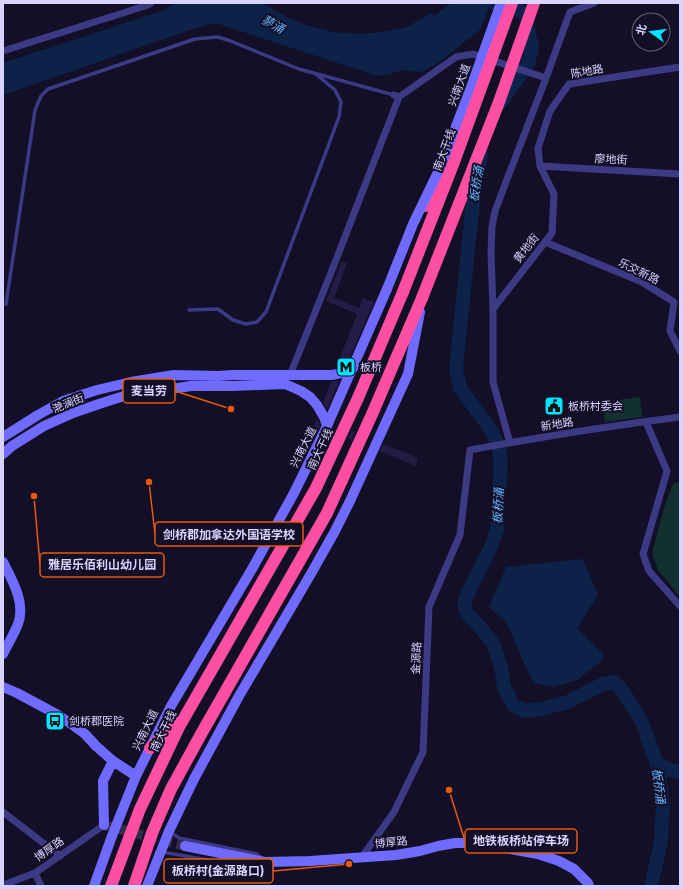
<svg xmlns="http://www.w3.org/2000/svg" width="683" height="889" font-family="Montserrat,'Noto Sans SC',sans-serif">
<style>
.green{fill:#12302f}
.water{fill:#0c2248}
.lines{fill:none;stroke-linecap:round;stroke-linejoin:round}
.river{stroke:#0c2248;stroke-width:14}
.building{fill:#241b47}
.secondary-tunnel{stroke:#312d47;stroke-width:10;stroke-dasharray:10 5;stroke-linecap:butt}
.lane{stroke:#3d3a85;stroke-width:3.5}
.street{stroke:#3d3a85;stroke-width:7}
.secondary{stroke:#6f6bff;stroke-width:10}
.highway{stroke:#ff4fa3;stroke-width:12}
.secondary-bridge{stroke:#6f6bff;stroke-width:10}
.highway-bridge{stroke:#ff4fa3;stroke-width:12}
.labels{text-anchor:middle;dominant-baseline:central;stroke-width:4;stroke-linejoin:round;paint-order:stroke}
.street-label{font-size:11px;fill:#d9d4ff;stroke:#130f26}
.poi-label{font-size:11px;fill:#d9d4ff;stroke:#130f26;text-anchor:start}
.water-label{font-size:12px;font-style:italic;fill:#62b6ff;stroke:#130f26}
.leader{fill:none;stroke:#e8590c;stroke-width:1.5}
.callout-dot{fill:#e8590c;stroke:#130f26;stroke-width:1.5}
.callout{fill:#130f26;stroke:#e8590c;stroke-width:1.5}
.callout-label{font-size:12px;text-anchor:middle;font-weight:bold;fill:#d9d4ff}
</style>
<rect width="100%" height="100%" fill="#130f26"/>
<path class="green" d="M640 397 642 417 605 422 603 402Z
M680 481V597L658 570 652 553 664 508 673 484Z"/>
<path class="water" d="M175 3H263L285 16 306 25 333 32 359 34 382 32 407 27 431 13 434 16 451 3H490L481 29 434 66 421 72 402 70 390 74 377 76 216 23 193 29 3 95V63L162 11 169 7Z
M583 559 598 595 577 628 603 654V660L577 680 553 687 534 683 525 666 507 623 489 607 506 567Z"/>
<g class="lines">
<path class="river" d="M494 3 506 4 525 13 532 48 528 64 499 105
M481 154 472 211 456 369 460 388 489 427 498 444 501 463 497 530 491 547 467 595 464 605 467 614 480 627 493 643 501 667 504 687 513 705 525 711 541 709 568 702 603 684 614 682 622 690 642 722 658 767 663 803 661 842 651 886
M656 763 670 770 680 772"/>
</g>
<path class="building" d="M342 261 347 263 334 298 359 308 363 298 374 302 347 364 336 368 357 314 326 301Z
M340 380 327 409 323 402 331 382Z
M317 418 320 426 317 432 313 430Z
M351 431 355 432 352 440 348 438Z
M383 444 418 458 415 466 380 451Z"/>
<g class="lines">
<path class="secondary-tunnel" d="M104 825 185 846"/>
<path class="lane" d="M6 304 35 110 41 96 48 89 195 39 217 37 228 40 299 69 394 95
M189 310 218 309 233 320 246 324 257 322 266 312 339 117 341 102 335 90 317 75
M170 832 179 838 257 854 261 858
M162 852 248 867 258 864"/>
<path class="street" d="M3 51 145 6 151 3
M399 97 456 57 473 54 546 78
M540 166 680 174
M545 242 642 282 674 302 670 331 680 351
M493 309 552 233 554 194 540 166 538 148 550 111 569 84 680 67
M290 375 336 260 399 97 394 95
M646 422 667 471 643 554 649 571 680 606
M510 443 493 382V309L491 253 492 227 495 211 501 195 546 78 570 12 594 3
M3 812 60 856
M362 857 394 812 423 752 429 607 460 535 470 450C540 437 610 426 680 417
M35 873 41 886
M3 885 35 873 104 825"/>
<path class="secondary" d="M3 437 38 415 63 401 97 390 131 382 174 375 218 376 232 375H331C339 374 346 373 353 368
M3 454 12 446 44 426 73 413 99 404 124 396 191 386H233L285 384 301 391 310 397 317 405 324 417 327 426
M3 562C12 580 26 603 18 624 14 634 8 644 3 654
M3 687 17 693 58 715 74 726 85 734 96 746 113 761 103 781 104 825
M113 761 136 776
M185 846 265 862 310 861 396 855 420 851 438 846 455 843H476L538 854 559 861 574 869 588 883 589 886
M94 886 112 836 136 776 171 706 252 569 294 493 327 426 387 289
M147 886 169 831 194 779 239 696 312 572 335 531 350 501 408 374 420 312"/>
<path class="highway" d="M425 206 447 173
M150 748 178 723
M111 886 140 809 179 727 316 488 358 398 403 292
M134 886 152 833 171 789 200 736 327 513 373 412 422 298"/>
<path class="secondary-bridge" d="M387 289 413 224 440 168 473 82 501 3"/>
<path class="highway-bridge" d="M403 292 454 162 512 3
M422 298 499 102 534 3"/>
</g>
<defs>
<g id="metro-square" transform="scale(1)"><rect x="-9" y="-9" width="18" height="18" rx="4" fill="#00e5ff" stroke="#130f26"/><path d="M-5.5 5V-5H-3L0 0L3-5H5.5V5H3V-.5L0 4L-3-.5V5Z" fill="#111"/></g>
<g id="civic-square" transform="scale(1)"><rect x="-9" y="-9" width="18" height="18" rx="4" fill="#00e5ff" stroke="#130f26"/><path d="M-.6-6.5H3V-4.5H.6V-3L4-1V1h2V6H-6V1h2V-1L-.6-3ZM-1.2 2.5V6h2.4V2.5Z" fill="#111"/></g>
<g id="bus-square" transform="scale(1)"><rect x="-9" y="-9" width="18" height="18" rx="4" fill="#00e5ff" stroke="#130f26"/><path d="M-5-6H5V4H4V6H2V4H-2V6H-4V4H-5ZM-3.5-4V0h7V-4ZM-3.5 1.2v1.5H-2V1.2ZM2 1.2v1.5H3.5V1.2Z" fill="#111"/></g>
</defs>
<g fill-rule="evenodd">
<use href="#metro-square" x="346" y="367"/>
<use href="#civic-square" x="554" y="406"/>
<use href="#bus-square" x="55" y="721"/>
</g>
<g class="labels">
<g class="street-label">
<text transform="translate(587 71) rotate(-10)">陈地路</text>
<text transform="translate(459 85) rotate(-70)">兴南大道</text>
<text transform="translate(444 150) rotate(-70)">南大干线</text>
<text transform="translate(611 159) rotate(3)">廖地街</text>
<text transform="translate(526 248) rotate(-52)">黄地街</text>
<text transform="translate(639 271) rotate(26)">乐交新路</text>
<text transform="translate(68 403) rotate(-22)">滟澜街</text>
<text transform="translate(557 424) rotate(-9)">新地路</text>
<text transform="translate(303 447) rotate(-63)">兴南大道</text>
<text transform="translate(320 449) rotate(-65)">南大干线</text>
<text transform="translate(416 658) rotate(-87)">金源路</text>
<text transform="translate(145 730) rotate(-64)">兴南大道</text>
<text transform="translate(163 731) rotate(-64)">南大干线</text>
<text transform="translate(391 842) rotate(-6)">博厚路</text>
<text transform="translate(49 849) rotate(-35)">博厚路</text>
</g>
<g class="poi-label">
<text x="360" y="367">板桥</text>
<text x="568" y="406">板桥村委会</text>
<text x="69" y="721">剑桥郡医院</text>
</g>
<g class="water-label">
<text transform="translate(273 24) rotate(29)">蓼涌</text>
<text transform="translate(476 184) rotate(-81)">板桥涌</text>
<text transform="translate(498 506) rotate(-87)">板桥涌</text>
<text transform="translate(659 786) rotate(83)">板桥涌</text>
</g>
</g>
<path class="leader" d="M231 409L175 391M149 482L155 534M34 496L40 565M449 790L465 841M349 864L273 871"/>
<g class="callout-dot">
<circle cx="231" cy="409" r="4"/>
<circle cx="149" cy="482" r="4"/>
<circle cx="34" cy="496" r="4"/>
<circle cx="449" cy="790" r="4"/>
<circle cx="349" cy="864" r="4"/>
</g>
<g class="callout">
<rect x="123" y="379" width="52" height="24" rx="4"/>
<rect x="155" y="522" width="148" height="24" rx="4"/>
<rect x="40" y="553" width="124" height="24" rx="4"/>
<rect x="465" y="829" width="112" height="24" rx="4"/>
<rect x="164" y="859" width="109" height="24" rx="4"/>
</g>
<g class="callout-label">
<text x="149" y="395">麦当劳</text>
<text x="229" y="539">剑桥郡加拿达外国语学校</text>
<text x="102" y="569">雅居乐佰利山幼儿园</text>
<text x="521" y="845">地铁板桥站停车场</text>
<text x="218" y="875">板桥村(金源路口)</text>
</g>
<rect width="683" height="889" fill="none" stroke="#d9d4ff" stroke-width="8"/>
<g transform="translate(651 32) rotate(284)"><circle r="19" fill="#130f26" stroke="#625e7d"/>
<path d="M0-3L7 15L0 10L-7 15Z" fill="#00e5ff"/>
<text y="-6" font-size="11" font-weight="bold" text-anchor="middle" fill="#d9d4ff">北</text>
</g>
</svg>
